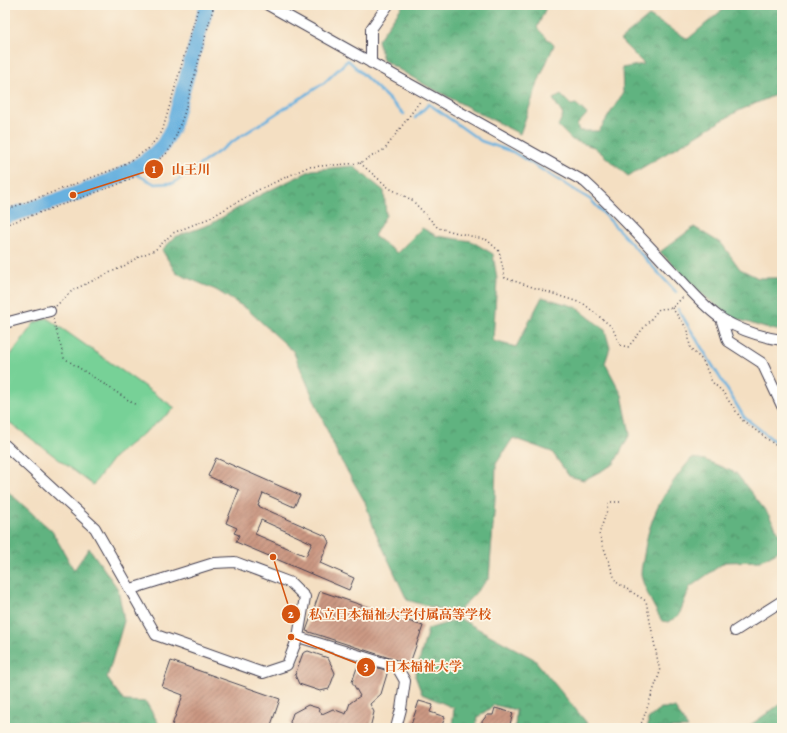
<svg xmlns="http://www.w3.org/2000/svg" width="787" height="733" font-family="Alegreya,'Noto Serif JP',serif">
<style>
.forest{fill:url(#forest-crowns);stroke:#426a5e}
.pitch{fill:#77d197;stroke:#4c7a69}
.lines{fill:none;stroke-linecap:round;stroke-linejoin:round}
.stream{stroke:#67b1df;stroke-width:2.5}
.river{stroke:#67b1df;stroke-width:15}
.building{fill:url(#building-hatch);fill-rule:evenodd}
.minor-casing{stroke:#423e4f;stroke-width:12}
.path{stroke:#423e4f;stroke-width:1.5;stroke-dasharray:1 3;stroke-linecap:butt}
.minor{stroke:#fff;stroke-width:10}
.leader{fill:none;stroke:#d45411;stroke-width:1.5}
.callout-dot{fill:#d45411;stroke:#fcf5e5;stroke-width:1.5}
.mark-label{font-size:12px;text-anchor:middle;font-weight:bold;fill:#fff}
.callout-label{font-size:13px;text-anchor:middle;font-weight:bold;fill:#d45411;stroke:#fcf5e5;stroke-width:3.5;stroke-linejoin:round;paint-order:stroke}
</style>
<defs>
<pattern id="forest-crowns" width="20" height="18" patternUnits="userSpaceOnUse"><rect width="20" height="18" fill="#61b380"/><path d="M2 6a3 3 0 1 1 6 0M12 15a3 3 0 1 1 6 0" fill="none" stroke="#50916a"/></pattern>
<pattern id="building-hatch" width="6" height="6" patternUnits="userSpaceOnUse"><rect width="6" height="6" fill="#cb9782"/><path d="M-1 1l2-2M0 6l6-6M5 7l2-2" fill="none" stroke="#a47b6c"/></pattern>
</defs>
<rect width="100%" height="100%" fill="#fcf5e5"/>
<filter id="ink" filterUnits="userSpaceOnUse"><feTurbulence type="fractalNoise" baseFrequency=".025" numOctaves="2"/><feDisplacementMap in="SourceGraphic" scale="8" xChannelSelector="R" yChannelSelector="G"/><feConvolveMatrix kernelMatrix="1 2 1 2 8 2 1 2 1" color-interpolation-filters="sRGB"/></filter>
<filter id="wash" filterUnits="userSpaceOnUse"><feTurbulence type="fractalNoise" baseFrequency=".012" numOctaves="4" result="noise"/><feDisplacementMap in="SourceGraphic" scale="16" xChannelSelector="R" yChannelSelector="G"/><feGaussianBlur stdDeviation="0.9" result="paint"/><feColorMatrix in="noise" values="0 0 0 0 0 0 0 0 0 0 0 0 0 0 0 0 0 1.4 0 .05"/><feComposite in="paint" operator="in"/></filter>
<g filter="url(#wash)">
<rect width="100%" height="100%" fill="#f4dfc2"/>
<path class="forest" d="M403 5H547L537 28 554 45 539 80 520 134 427 86 383 60 378 40Z
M728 5H782V47L780 48 782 61V92L738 111 628 176 594 147 572 140 558 126 563 115 553 99 561 95 571 105 576 104 587 114 577 125 579 131H599L623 93 622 68 644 64 620 40 649 16 688 39Z
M353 166 384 191 386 215 374 236 397 253 422 228 437 236 471 241 493 254 497 279 493 341 516 347 542 297 576 307 605 330 610 348 605 363 622 395 630 434 614 464 584 480 569 476 552 452 513 438 496 464 495 500 489 578 456 614 407 600 375 531 365 502 338 455 293 351 247 309 216 290 176 273 162 250 175 237 211 224 260 195 312 170Z
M694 227 722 244 740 269 758 278H782V331L765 328 731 317 704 296 660 252Z
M692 458 705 460 736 473 768 514 782 539V549L760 561 725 562 690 587 679 615 669 622 662 621C656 611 642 585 641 574 641 568 643 561 644 555 649 515 666 488 692 458Z
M5 489 52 531 74 570 89 548 118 589 124 621 107 678 124 701 146 702 161 728H5Z
M460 619 534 659 591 728H515L516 710 494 705 478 717 475 728H452L454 708 422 694 415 676 428 629Z
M782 703V728H746Z
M661 708H675L688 728H648V719Z"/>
<path class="pitch" d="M47 318 175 408 114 457 93 485 5 419V363L34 323Z"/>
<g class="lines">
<path class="stream" d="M415 118 429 104 481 141 513 152 591 200 676 292
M130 171 155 184 174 183 235 140 324 83 348 60 404 114
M678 309 744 417 782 447"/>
<path class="river" d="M5 217C50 202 129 182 161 147 166 143 168 134 172 129L207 5"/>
</g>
<g id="blocks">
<path class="building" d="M216 458 300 495 294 507 263 493 258 506 326 536 329 542 320 563 354 578 349 590 236 542 239 535 234 533 237 528 226 523 239 490 208 476ZM261 520 312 543 306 556 255 534Z
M320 591 423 626 409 666 399 661 306 631Z
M308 651 328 658 335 673 329 689 320 691 299 684 295 675 303 653Z
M171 661 280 699 270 728H171L183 695 162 687Z
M359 662 385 670 387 674 381 694 370 704 374 712 370 728H292L290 722 293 713 308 705 318 708 322 714 333 709 346 714 350 703 360 696 352 682Z
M419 701 433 705 430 712 445 717 441 728H410Z
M495 708 513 713 509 728H481V723L487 715H493Z"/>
</g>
</g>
<g filter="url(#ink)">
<use href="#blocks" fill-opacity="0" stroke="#423e4f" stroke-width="1"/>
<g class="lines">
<g class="minor-casing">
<path id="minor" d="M268 5 585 182C617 211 646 243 675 274 689 288 706 309 722 319 740 330 761 337 782 340
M371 63V29L388 5
M721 318 728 341 762 363 782 406
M5 323 50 311
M5 445 95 528 156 635 263 673 287 665 298 637 305 597 291 583 235 562 214 563 131 589
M735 631 782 601
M298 637 397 667 405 681 401 709 396 728"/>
</g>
<path class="path" d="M360 163 389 188 412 200 438 228 487 240 499 251 505 278 584 304 612 327 620 345 628 347 659 309 672 308 684 296
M144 171 167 153 173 144 184 114 214 5
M5 210 120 167 148 149 162 132 199 5
M5 225 114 186 134 177
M56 306 73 290 124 266 140 256 155 250 173 233 210 218 258 190 308 167 360 163 385 149 421 100
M672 308 688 330 690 348 703 361 712 382 722 391 742 420 782 450
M53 319 64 358 136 405
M620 502H610L599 534 616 582 646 601 660 672 642 722 638 728"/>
<use href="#minor" class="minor"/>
</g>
</g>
<path class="leader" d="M73 195L154 169M273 557L291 614M291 637L366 667"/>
<g class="callout-dot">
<circle cx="73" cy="195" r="4"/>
<circle cx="273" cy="557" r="4"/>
<circle cx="291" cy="637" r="4"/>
<circle cx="154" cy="169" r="10"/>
<circle cx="291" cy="614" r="10"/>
<circle cx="366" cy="667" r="10"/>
</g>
<g class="mark-label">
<text x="154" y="173">1</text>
<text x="291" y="618">2</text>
<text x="366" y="671">3</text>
</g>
<g class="callout-label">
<text x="191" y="174">山王川</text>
<text x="400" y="619">私立日本福祉大学付属高等学校</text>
<text x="423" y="671">日本福祉大学</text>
</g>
<rect width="787" height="733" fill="none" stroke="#fcf5e5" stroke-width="20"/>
</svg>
